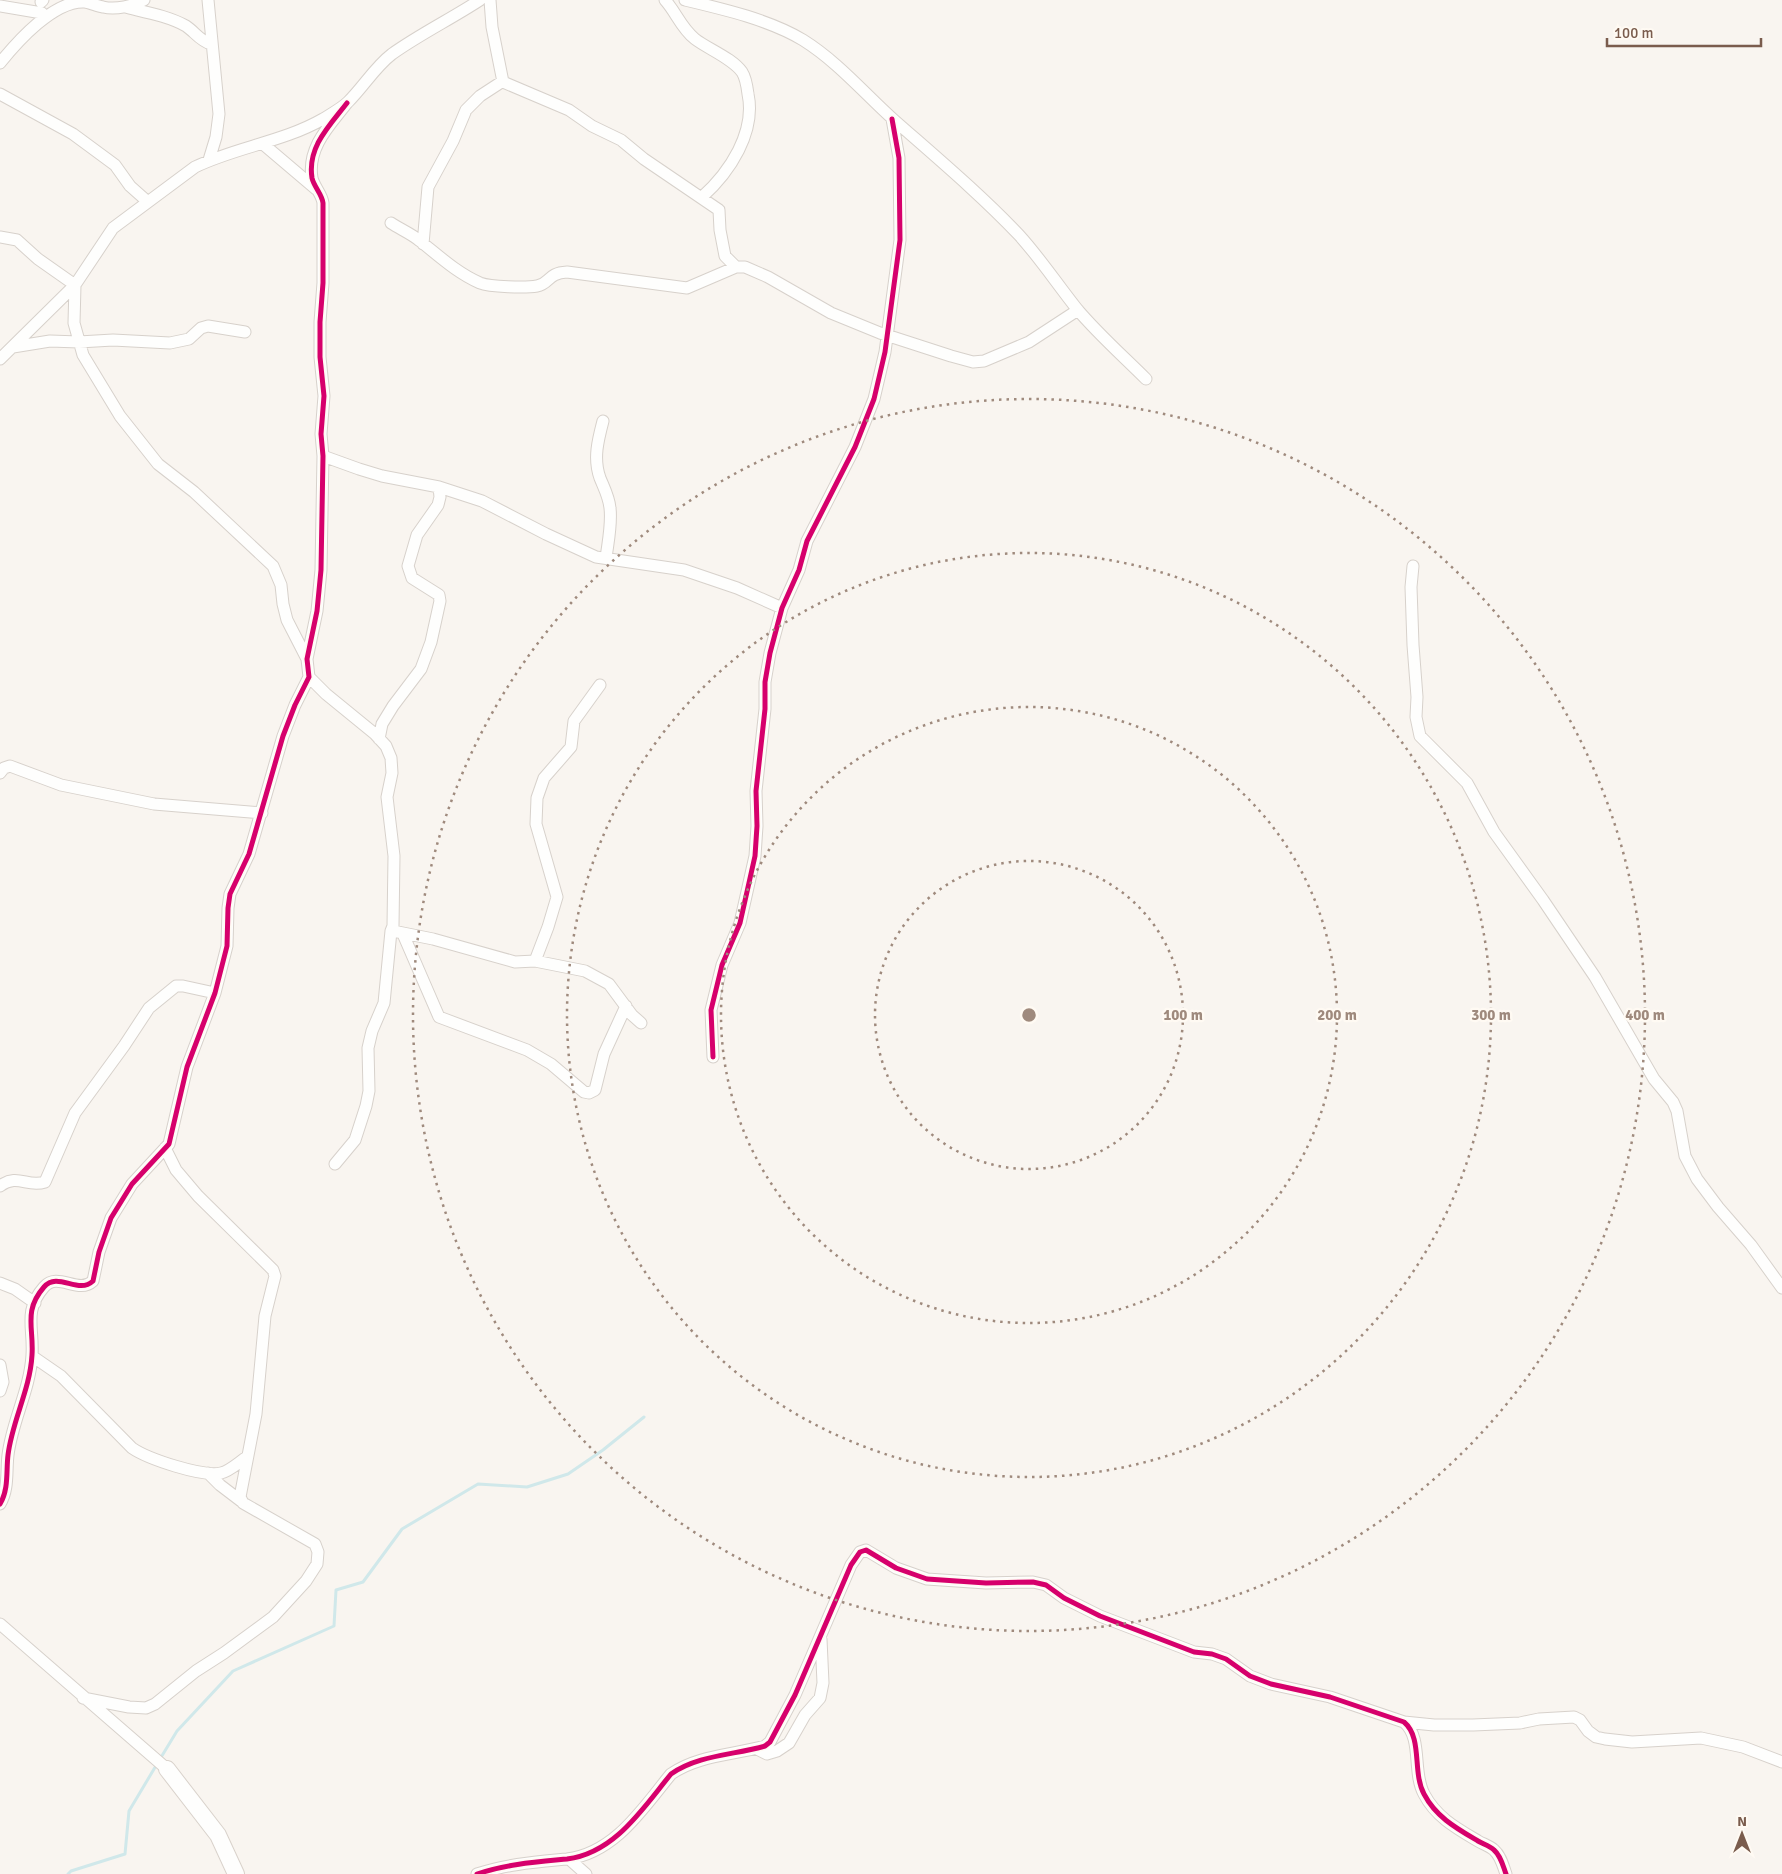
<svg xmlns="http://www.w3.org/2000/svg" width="1782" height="1874" font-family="Signika,sans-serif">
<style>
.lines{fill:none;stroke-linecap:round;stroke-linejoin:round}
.stream{stroke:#d0e8ea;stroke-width:3}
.street-casing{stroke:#d7d1cb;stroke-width:13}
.secondary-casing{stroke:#d9d2cb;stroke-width:18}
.street{stroke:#fefefd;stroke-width:11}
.secondary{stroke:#fefefd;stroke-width:16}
.cycleway-casing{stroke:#fffaf3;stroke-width:8}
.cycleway{stroke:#d6006c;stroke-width:5}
.ring{fill:none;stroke:#9f8a7d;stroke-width:2.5;stroke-dasharray:2.5 5}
.centre{fill:#9f8a7d;stroke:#fffaf3;stroke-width:2.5}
.ring-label{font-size:15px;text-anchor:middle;font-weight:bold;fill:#9f8a7d;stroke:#fffaf3;stroke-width:4.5;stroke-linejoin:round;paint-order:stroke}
</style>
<rect width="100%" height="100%" fill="#f9f5f0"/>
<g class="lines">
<path class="stream" d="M160 1759 177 1731 233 1671 334 1626 336 1590 363 1582 402 1529 478 1484 527 1487 568 1474 603 1450 644 1417
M68 1874 71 1871 125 1854 129 1811 157 1764"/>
<g class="street-casing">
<path id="street" d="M208 0 219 114 216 137 209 160
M490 0 492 27 503 82 569 110 592 126 621 140 644 159 719 210 720 230 725 256 736 267
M665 0C676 12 681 28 695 39 708 49 732 58 742 72 746 78 747 86 748 94 756 132 730 172 702 197
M685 0C723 9 770 20 803 40 838 62 864 93 894 120 936 157 980 194 1019 235 1040 258 1057 284 1077 309 1098 334 1123 356 1146 379
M41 2 43 0
M0 6 42 13
M125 7C145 12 168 16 186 26 195 32 200 41 211 44
M0 63C17 42 54 0 85 2 91 3 97 6 103 7 116 10 133 6 144 0
M0 94 73 134 115 165 130 186 148 202
M263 144 316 189
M391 223C400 229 412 234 420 241 439 256 457 273 480 283 490 287 526 288 537 286 550 284 547 273 567 272L687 288 736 267H745L768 277 831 313 880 333 951 356 973 362 984 361 1029 342 1078 310
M0 237 17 240 38 259 75 285 74 323 83 355 120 416 158 464 194 492 273 566 281 585 283 604 287 620 307 659
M423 244 428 187 453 141 466 110 480 96 503 81
M13 347 50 341 79 342 113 340 170 343 189 339 201 328 208 326 245 332
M0 359 75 285 113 228 195 167C236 147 283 142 323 119 331 114 342 108 348 102 364 86 375 67 392 54 420 34 451 19 480 0
M603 421C598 440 593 459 600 478 604 488 609 497 610 508 612 524 608 542 606 558
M323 456 359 469 382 476 439 487 482 501 546 534 596 557 684 570 737 588 782 608
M1413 566 1411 587 1413 645 1417 697 1416 717 1420 736 1467 783 1494 832 1543 900 1595 977 1654 1079 1673 1102 1677 1111 1685 1156 1697 1179 1718 1207 1751 1245 1782 1288
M309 677 326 694 375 734 386 746 391 758 392 773 387 797 394 856 393 926 391 931 384 1003 372 1031 368 1048 369 1091 366 1106 355 1140 335 1164
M379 739 382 724 393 706 421 669 431 642 440 601 439 595 412 578 408 566 417 535 438 505 440 497 439 487
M0 773 4 768 10 766 61 785 154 804 262 813
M398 932 433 939 515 962 535 961 585 971 609 984 632 1015 641 1023
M403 934 439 1017 527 1050 551 1064 584 1092 589 1093 595 1090 604 1054 626 1006
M535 961 548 927 557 897 536 824 537 798 544 778 571 747 574 721 600 685
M713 1057 711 1010 722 965 740 923 755 856 757 826 756 791 765 709V682L770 653 782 608 799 570 807 541 855 447 874 399 885 352 900 240 899 158 892 119
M0 1186C18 1173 27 1188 45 1182L75 1113 124 1046 149 1008 176 986H183L215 993
M0 1283 15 1289 35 1303
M32 1356 61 1376 132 1448C148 1459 202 1477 221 1473 230 1471 239 1462 247 1457
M0 1365 3 1382 0 1391
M208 1473 220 1485 241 1501
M0 1504C9 1489 6 1471 8 1455 12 1421 30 1390 32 1355 34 1328 23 1311 44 1287 58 1271 78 1295 93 1281L99 1252 111 1218 132 1184 169 1144 187 1067 215 993 227 946 228 908 230 894 249 854 283 736 295 705 309 677 307 659 317 611 321 570 323 456 321 434 324 396 320 357V322L323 283V203C322 194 314 187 312 178 307 147 330 125 347 103
M0 1624 167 1769
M83 1698 129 1707 146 1708 155 1704 196 1671 224 1653 273 1617 306 1581 317 1564 318 1552 315 1544 243 1503 240 1497 256 1414 265 1316 275 1276 273 1270 198 1196 176 1170 165 1148
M1404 1722 1434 1725H1473L1520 1723 1539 1719 1574 1717 1580 1720 1588 1731 1596 1737 1605 1739 1632 1742 1701 1738 1743 1747 1782 1762
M757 1749 767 1754 777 1751 789 1743 805 1715 820 1698 823 1683 821 1639
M569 1859 586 1874
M477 1874C507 1864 536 1862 567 1859 615 1853 643 1808 671 1774 698 1755 734 1755 765 1746L770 1742 795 1695 851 1565 860 1552 866 1550 896 1568 927 1579 986 1583 1033 1582 1046 1585 1064 1598 1100 1616 1194 1652 1212 1654 1226 1659 1250 1676 1271 1684 1330 1697 1404 1722C1423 1738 1412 1772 1424 1794 1436 1817 1456 1828 1478 1841 1483 1844 1490 1846 1494 1850 1501 1856 1503 1866 1506 1874"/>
</g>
<g class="secondary-casing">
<path id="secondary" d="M167 1769 218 1835 236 1874"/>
</g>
<use href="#street" class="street"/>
<use href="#secondary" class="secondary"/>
<g class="cycleway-casing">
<path id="cycleway" d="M713 1057 711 1010 722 965 740 923 755 856 757 826 756 791 765 709V682L770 653 782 608 799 570 807 541 855 447 874 399 885 352 900 240 899 158 892 119
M0 1504C9 1489 6 1471 8 1455 12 1421 30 1390 32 1355 34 1328 23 1311 44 1287 58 1271 78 1295 93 1281L99 1252 111 1218 132 1184 169 1144 187 1067 215 993 227 946 228 908 230 894 249 854 283 736 295 705 309 677 307 659 317 611 321 570 323 456 321 434 324 396 320 357V322L323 283V203C322 194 314 187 312 178 307 147 330 125 347 103
M477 1874C507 1864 536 1862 567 1859 615 1853 643 1808 671 1774 698 1755 734 1755 765 1746L770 1742 795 1695 851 1565 860 1552 866 1550 896 1568 927 1579 986 1583 1033 1582 1046 1585 1064 1598 1100 1616 1194 1652 1212 1654 1226 1659 1250 1676 1271 1684 1330 1697 1404 1722C1423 1738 1412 1772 1424 1794 1436 1817 1456 1828 1478 1841 1483 1844 1490 1846 1494 1850 1501 1856 1503 1866 1506 1874"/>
</g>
<use href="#cycleway" class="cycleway"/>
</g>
<g class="ring">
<circle cx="1029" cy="1015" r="154"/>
<circle cx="1029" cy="1015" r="308"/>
<circle cx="1029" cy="1015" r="462"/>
<circle cx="1029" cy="1015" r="616"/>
</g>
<circle cx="1029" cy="1015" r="8" class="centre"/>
<g class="ring-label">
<text x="1183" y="1020">100 m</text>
<text x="1337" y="1020">200 m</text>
<text x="1491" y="1020">300 m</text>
<text x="1645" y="1020">400 m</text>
</g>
<g transform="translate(1742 1834)" stroke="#fffaf3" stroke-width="4" paint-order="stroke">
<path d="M0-4L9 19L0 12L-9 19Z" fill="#7a5c4d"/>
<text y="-8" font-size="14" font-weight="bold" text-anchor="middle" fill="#7a5c4d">N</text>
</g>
<path d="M1607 38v8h154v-8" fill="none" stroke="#7a5c4d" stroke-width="2.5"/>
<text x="1614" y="38" font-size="15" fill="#7a5c4d" stroke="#fffaf3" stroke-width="4" paint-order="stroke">100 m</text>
</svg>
